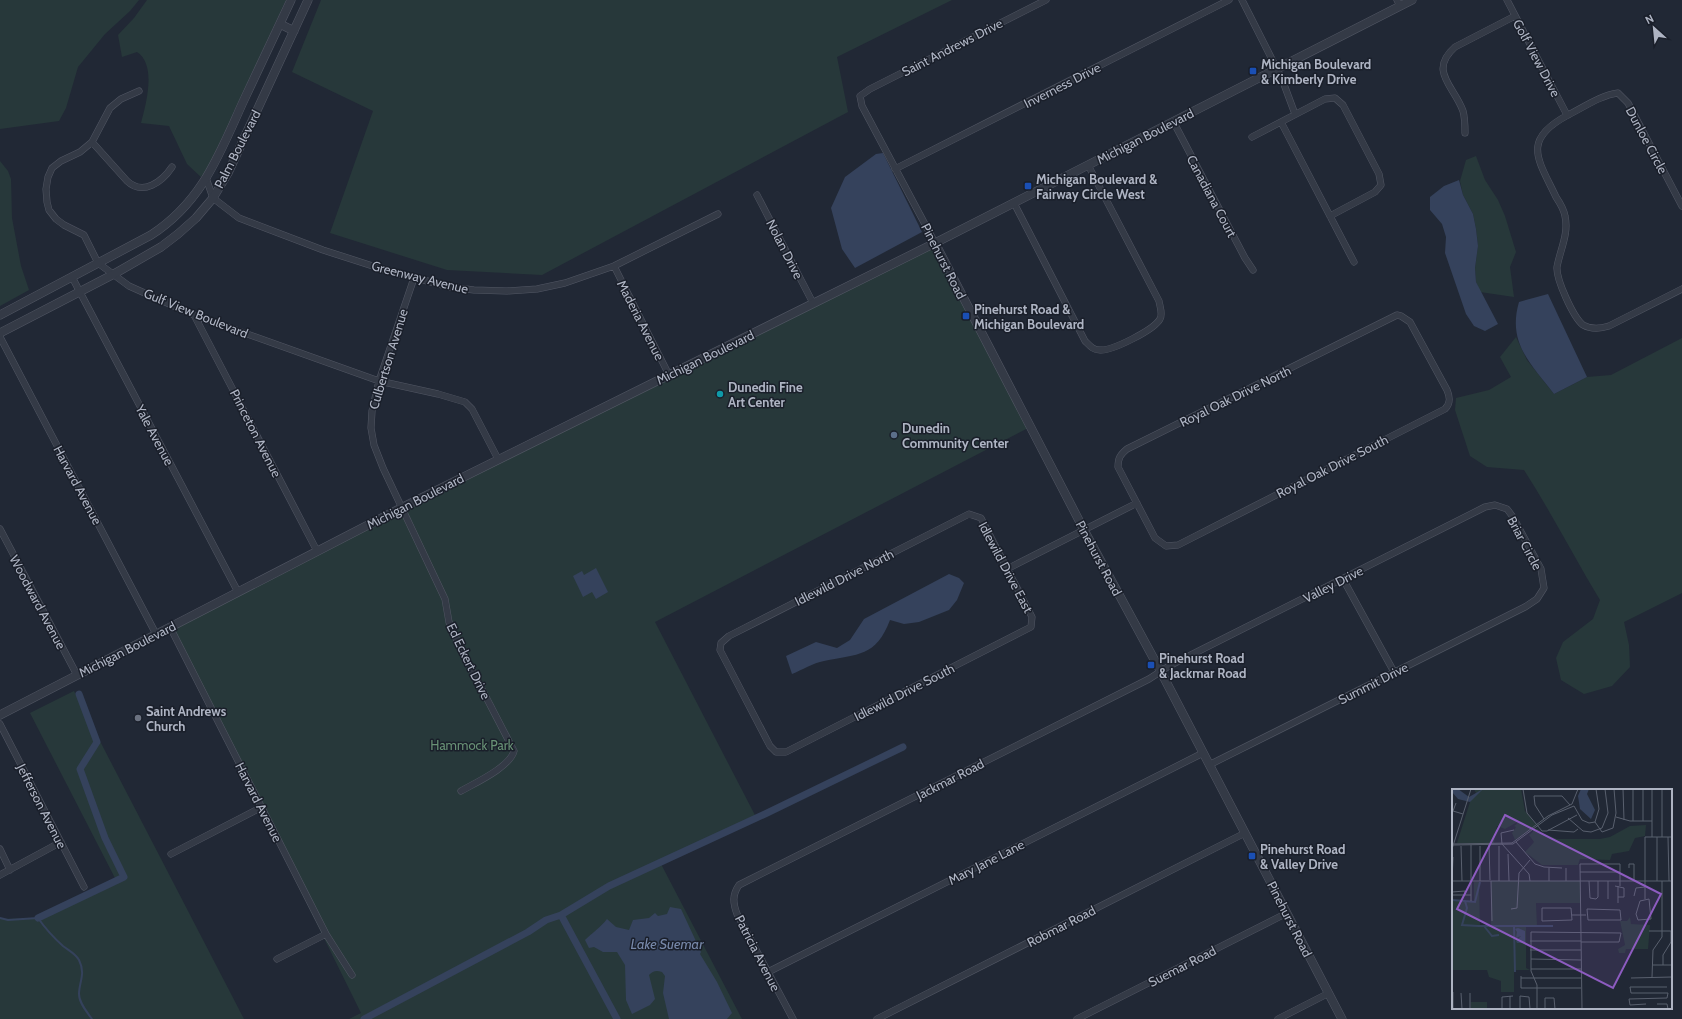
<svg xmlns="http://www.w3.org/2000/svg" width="1682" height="1019" font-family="Cabin,sans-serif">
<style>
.green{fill:#27383a}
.water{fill:#35425c}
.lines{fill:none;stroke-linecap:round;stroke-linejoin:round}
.stream{stroke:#35425c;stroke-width:2}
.canal{stroke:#35425c;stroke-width:7}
.minor-casing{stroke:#525764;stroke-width:7}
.tertiary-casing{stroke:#525764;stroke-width:9}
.minor{stroke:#343a46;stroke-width:6}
.tertiary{stroke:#343a46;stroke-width:8}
.transit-dot{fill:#1a4fb4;stroke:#1a1f2a;stroke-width:1.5}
.culture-dot{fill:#0f9aa8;stroke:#1a1f2a;stroke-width:1.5}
.service-dot{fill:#5c6f8a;stroke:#1a1f2a;stroke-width:1.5}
.worship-dot{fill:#6b7280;stroke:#1a1f2a;stroke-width:1.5}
.labels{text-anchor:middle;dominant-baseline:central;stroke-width:3;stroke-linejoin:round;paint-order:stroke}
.street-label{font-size:13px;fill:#aeb4c3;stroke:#1a1f2a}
.poi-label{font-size:13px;font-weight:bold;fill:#aeb4c3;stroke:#1a1f2a;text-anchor:start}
.park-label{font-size:13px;fill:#689175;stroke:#1a1f2a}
.water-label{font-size:14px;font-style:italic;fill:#7889aa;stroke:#1a1f2a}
.inset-river{fill:none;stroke:#35425c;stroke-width:2}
.inset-road{fill:none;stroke:#59606e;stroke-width:1}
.view{fill:#8d5cc0;fill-opacity:0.15;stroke:#8d5cc0;stroke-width:2}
.inset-edge{fill:none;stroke:#aeb4c3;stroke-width:2}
</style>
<rect width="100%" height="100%" fill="#212835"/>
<path class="green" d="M0 0H139L130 11 105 34 78 67 66 108 59 121 0 129Z
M147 0H286L220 142 204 175 201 176 202 178 187 164 169 126 141 123C146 104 157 65 137 52L122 57 118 35 134 18Z
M321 0H952L837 57 848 112 542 275 447 270 330 233 373 111 292 72Z
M1476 156 1485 180 1498 200 1505 216 1516 252 1510 267 1514 297 1480 292 1476 282 1475 268 1478 246 1476 229 1473 214 1463 195 1460 181 1466 160Z
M0 161 8 171 11 179 12 218 21 266 29 290 0 306Z
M935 243 1030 427 655 622 757 819 661 864 742 1019H349L361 1013 170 627Z
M1516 337 1527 360 1554 394 1587 377 1611 375 1682 338V593L1624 622 1629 645 1630 667 1612 686 1584 694 1561 680 1556 658 1563 642 1593 619 1600 600C1574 557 1551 512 1524 470L1487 467 1470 456 1455 410 1456 398 1489 390 1511 377 1500 357Z
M74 691 244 1019H0V919L38 918 116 880 30 713Z"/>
<path class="water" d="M883 153 922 232 855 268 842 249 831 208 845 177 876 154Z
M1459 180 1463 195 1473 214 1476 229 1478 246 1475 268 1476 282 1498 324 1485 331 1474 326 1466 314 1445 253 1446 237 1442 224 1430 210V197L1444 186Z
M1548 294 1587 377 1554 394C1531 364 1507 343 1519 302Z
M596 568 608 592 596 599 592 592 583 597 573 576 582 571 584 575Z
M949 574 959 578 964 583 957 600 949 610 919 622 904 624 890 620C876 657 858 654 824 661 813 663 802 670 792 674L786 656 816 642 837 648 850 640 864 619Z
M670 907 681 909 701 952 700 954 717 982 732 1013 727 1019H669L663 993 665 976 662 972C656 970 653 971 649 975L655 999 650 1005 632 1014 626 1000 625 965 617 952H603L594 947 589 948 585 940C592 933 600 928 607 919L616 927 629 930 633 920 649 918 655 913 658 916 667 914Z"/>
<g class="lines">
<path class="stream" d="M0 918 8 920 38 918C45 928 54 938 63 946 69 951 75 953 79 960 86 974 79 982 79 994 79 1003 87 1012 92 1019"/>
<path class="canal" d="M561 915 617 1019
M38 918 124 877 105 838 80 769 97 742 79 694
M364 1019 528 932 546 920 561 915 609 886 765 814 903 747"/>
<g class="minor-casing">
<path id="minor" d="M1242 0 1282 79 1295 114
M1397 0 1400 6
M1507 0 1567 115
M139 91 121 99 110 108 92 142 80 152 61 161 52 168 48 177 46 189 47 202 49 210 56 219 64 225 84 235 98 263 129 286 194 315 379 381 438 394 465 402 472 409 498 459
M1173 121 1245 258 1253 270
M1281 122 1354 262
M1465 133C1465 126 1465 118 1463 111 1454 86 1428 71 1455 47L1515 16
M1252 137 1325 99 1335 98 1343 105 1379 174 1381 185 1375 192 1330 216
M92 142 127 181C143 196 162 182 172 167
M895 169 1229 0
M206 178 213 198 239 218 323 250 385 270 450 287 474 290 507 291 537 289 565 283 614 266 718 214
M757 195 813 303
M1014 203 1085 341C1090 346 1093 350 1100 350 1112 351 1154 330 1160 319 1163 314 1160 307 1159 301L1088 165
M1682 206 1628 103 1618 93C1601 95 1584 107 1568 115 1521 140 1538 159 1556 197 1560 203 1564 210 1565 216 1569 234 1560 250 1557 267 1556 279 1573 317 1583 325 1592 330 1600 329 1609 326L1682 289
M935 243 862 106 860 96 870 89 1046 0
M614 266 669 375
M72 277 238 592
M414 278 379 381 372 411 371 428 374 445 383 468 445 599 449 622 458 643 514 751C510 767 475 783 461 791
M194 315 317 551
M1397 315 1401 316 1410 322 1447 390C1450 397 1451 403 1445 409L1178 545 1166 546 1155 538 1118 467C1118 458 1120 455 1127 449Z
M0 337 156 634
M969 514 981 518 1032 617 1031 627 786 752H776L770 746 720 650 721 643 729 636Z
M0 529 77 675
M1007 569 1137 503
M1343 579 1394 672
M170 627 326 934 352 975
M0 724 84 887
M0 849 10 870
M171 854 262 807
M0 875 61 842
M277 959 326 934
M768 972 1203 753
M793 1019 737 914C733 903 732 895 739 885L1149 679 1169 666 1485 507 1495 505 1507 509 1513 517 1541 569 1544 588 1537 599 1525 607 1209 765
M877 1019 1245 833
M1077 1019 1287 913
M1278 1019 1329 993"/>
</g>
<g class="tertiary-casing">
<path id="tertiary" d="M280 24 294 31
M935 243 1084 530 1161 672 1342 1019
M0 315 151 235C202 202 219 155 243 102 259 68 275 34 291 0
M0 333 114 274 161 247 178 234 196 218 213 198 228 173 308 0
M0 715 401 508 935 243 1412 0"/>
</g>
<use href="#minor" class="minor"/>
<use href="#tertiary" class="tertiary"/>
</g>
<g class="transit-dot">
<rect x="1249" y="67" width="8" height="8" rx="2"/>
<rect x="1024" y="182" width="8" height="8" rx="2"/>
<rect x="962" y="312" width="8" height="8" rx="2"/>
<rect x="1147" y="661" width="8" height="8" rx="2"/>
<rect x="1248" y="852" width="8" height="8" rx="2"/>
</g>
<circle class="culture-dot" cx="720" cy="394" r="4"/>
<circle class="service-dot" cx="894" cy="435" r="4"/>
<circle class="worship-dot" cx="138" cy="718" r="4"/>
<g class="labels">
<g class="street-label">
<text transform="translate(952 47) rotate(-27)">Saint Andrews Drive</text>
<text transform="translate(1537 58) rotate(62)">Golf View Drive</text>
<text transform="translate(1062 85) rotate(-27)">Inverness Drive</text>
<text transform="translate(1145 136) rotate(-27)">Michigan Boulevard</text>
<text transform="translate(1647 140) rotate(62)">Dunloe Circle</text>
<text transform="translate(237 149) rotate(-63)">Palm Boulevard</text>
<text transform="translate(1212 196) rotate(62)">Canadiana Court</text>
<text transform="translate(785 249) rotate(63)">Nolan Drive</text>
<text transform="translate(944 261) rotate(63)">Pinehurst Road</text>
<text transform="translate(420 277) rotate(14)">Greenway Avenue</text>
<text transform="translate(196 313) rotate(22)">Gulf View Boulevard</text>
<text transform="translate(641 320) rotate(63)">Maderia Avenue</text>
<text transform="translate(705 357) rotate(-26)">Michigan Boulevard</text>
<text transform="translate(388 359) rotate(-73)">Culbertson Avenue</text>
<text transform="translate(1235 396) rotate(-26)">Royal Oak Drive North</text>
<text transform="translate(256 433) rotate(63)">Princeton Avenue</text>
<text transform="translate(155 435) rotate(62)">Yale Avenue</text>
<text transform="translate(1332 466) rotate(-27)">Royal Oak Drive South</text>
<text transform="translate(78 485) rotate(62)">Harvard Avenue</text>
<text transform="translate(415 501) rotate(-27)">Michigan Boulevard</text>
<text transform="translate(1525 543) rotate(62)">Briar Circle</text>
<text transform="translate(1099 558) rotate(62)">Pinehurst Road</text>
<text transform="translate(1006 567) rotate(62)">Idlewild Drive East</text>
<text transform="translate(844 577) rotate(-27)">Idlewild Drive North</text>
<text transform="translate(1333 584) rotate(-27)">Valley Drive</text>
<text transform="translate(38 602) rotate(62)">Woodward Avenue</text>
<text transform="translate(127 649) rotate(-27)">Michigan Boulevard</text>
<text transform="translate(469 661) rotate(64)">Ed Eckert Drive</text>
<text transform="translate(1373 683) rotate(-27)">Summit Drive</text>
<text transform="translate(904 692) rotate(-27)">Idlewild Drive South</text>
<text transform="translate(950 779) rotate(-27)">Jackmar Road</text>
<text transform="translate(259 802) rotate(63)">Harvard Avenue</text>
<text transform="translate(42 806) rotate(63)">Jefferson Avenue</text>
<text transform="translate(986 862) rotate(-27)">Mary Jane Lane</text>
<text transform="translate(1290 919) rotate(63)">Pinehurst Road</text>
<text transform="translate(1061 926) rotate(-27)">Robmar Road</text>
<text transform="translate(758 953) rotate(63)">Patricia Avenue</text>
<text transform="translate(1182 966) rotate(-27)">Suemar Road</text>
</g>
<g class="poi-label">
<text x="1261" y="64">Michigan Boulevard<tspan x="1261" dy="15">&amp; Kimberly Drive</tspan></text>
<text x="1036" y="179">Michigan Boulevard &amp;<tspan x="1036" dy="15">Fairway Circle West</tspan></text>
<text x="974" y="309">Pinehurst Road &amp;<tspan x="974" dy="15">Michigan Boulevard</tspan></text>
<text x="728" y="387">Dunedin Fine<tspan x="728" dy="15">Art Center</tspan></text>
<text x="902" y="428">Dunedin<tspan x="902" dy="15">Community Center</tspan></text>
<text x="1159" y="658">Pinehurst Road<tspan x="1159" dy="15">&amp; Jackmar Road</tspan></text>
<text x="146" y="711">Saint Andrews<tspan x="146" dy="15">Church</tspan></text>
<text x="1260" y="849">Pinehurst Road<tspan x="1260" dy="15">&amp; Valley Drive</tspan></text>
</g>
<g class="park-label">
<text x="472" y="745">Hammock Park</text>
</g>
<g class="water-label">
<text x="667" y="944">Lake Suemar</text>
</g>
</g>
<g transform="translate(1452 789)">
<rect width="220" height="220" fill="#212835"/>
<path d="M22 0H69L73 22 84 36 63 51 60 44 64 38 62 37 69 31 53 40 45 37 42 54H5L18 13 24 4ZM194 36 193 47 183 49 177 62 160 65 158 71 128 70 126 76H90L73 63 82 53 77 46 85 39 90 44 105 50H148L158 48 178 37ZM39 92H128V114H84L85 137H74V179L78 181H62V203H49V192L37 188 35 181H0V111L22 112V93H27L28 136H39ZM178 128 179 135 198 136 196 160H174L173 164H167L166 160 173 156 168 132H175ZM19 213H35V220H19Z" fill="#27383a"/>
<path d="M6 0 17 8 31 0 18 13 6 10 0 3V1ZM129 0H137L135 5 143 21 139 30 128 20 126 7ZM66 139 73 142V154H65L64 152 69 147 64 149 65 143 63 140Z" fill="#35425c"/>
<path class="inset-river" d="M0 111 13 112 15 119 10 136 26 137M13 112 23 113 28 93M26 137H101M32 137 40 147 47 146M62 137 63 183"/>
<path class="inset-road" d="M71 0 75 24 90 42H95L125 26M171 0 172 31M181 0V32M191 0V32M4 14 1 22 11 25M122 17 130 31 137 34 143 33 147 20 144 0M164 28 178 32H200M116 29 131 42 139 43 150 39 156 24 153 0M92 30 83 16 82 7H110L118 16M143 33 150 43 161 39 164 24 162 0M62 41 49 44 50 55 77 85 78 92M96 41 122 43 126 40M200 48V0M205 48V92M210 48V0M216 48 217 92M64 53 83 75 92 78 110 79M0 55 60 54 96 27 120 15 126 0M1 56 61 55 100 26 122 17M19 56V112M37 56 38 91M9 57 10 92M28 57V92M47 57V92M0 60 19 0M56 65 57 92M97 79V92M114 79V92M177 79V75H182V92M128 83H168M0 92H220M0 92 1 68M39 92 40 132M137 92 138 109 144 110 146 108V92M156 92V110M163 97 172 99V108H166M166 97V114M0 103 13 102V106M0 106H19M182 107 184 99 193 98M193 110V48H220M197 110 199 130 186 131 184 125 188 112ZM90 119H119L120 131 90 132ZM59 120 65 119 67 84 78 71M135 120 168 121 169 131H136ZM120 126H134M197 142H219M78 152H129M78 161H129M79 170 129 171M201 176H220M211 176V166L219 153V142M79 180H129M69 187V199H129M200 188 201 161 210 148V92M69 189H129M179 189 220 188M1 203V220M9 204 10 220M18 204V220M58 207V220M194 215 178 216 177 210 215 209 216 204H179L178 198H215M205 215H215L216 220M50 220V208L61 207M68 220V207L77 208 78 220M85 220V196L79 182V143L169 144 167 153H129M93 220V209H102L103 220M130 220 128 75H168V97"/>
<path class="view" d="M53 26 209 105 161 199 5 120Z"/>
<rect width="220" height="220" class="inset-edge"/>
</g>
<g transform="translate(1654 28) rotate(333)" stroke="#1a1f2a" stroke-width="3" paint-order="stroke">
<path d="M0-3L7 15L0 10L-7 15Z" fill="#aeb4c3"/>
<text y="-6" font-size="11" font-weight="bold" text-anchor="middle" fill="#aeb4c3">N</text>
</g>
</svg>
